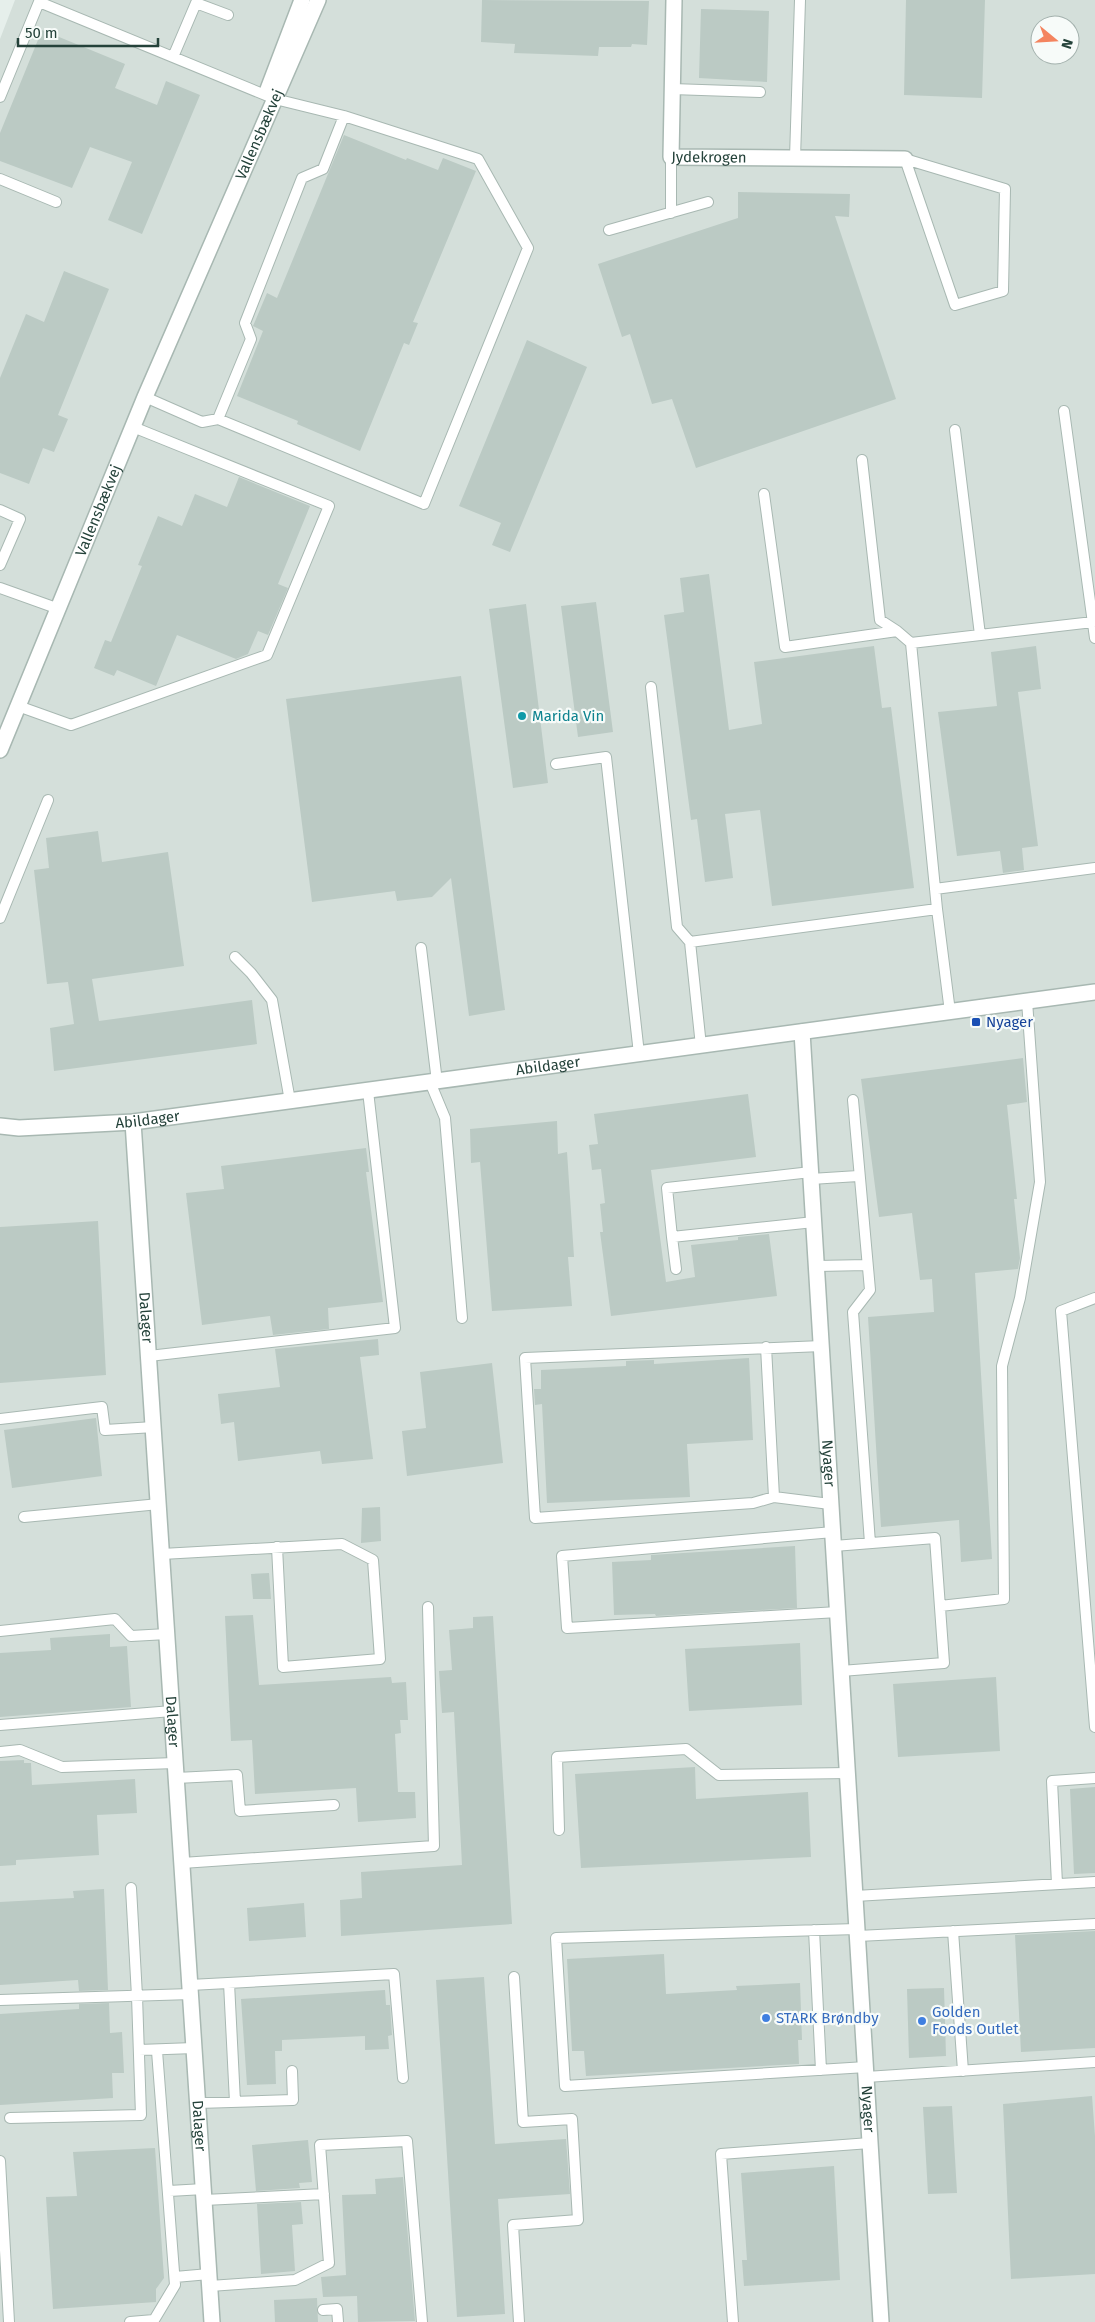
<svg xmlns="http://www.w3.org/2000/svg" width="1095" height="2322" font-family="'Fira Sans',sans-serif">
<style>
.built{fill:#d4dfda;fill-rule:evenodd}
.building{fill:#bbcac4}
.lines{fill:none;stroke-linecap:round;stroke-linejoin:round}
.service-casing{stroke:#a8b8b2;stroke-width:12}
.minor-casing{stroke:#a8b8b2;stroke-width:18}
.tertiary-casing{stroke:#a8b8b2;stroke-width:18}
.service{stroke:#fff;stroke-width:10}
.minor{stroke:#fff;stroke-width:15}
.tertiary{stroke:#fff;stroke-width:15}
.culture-dot{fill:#0f9aa8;stroke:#f7fbf9;stroke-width:2}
.transit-dot{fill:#1a4fb4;stroke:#f7fbf9;stroke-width:2}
.shop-dot{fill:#3f7fe0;stroke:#f7fbf9;stroke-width:2}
.labels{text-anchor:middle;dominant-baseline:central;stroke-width:4.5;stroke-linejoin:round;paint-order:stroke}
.street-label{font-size:15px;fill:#24423a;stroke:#f7fbf9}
.culture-label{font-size:15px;fill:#0d838f;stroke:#f7fbf9;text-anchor:start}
.transit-label{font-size:15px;fill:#164399;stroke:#f7fbf9;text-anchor:start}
.shop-label{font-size:15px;fill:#366cbe;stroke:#f7fbf9;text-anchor:start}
</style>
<rect width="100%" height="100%" fill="#e6efeb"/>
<path class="built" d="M15 0H1095V2322H0V39ZM1040 25H1070V55H1040Z"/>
<path class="building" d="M482 0 649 1 647 45 632 44 631 47H599L598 56 514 53 515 44 481 42Z
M906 0H985L982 98 904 95Z
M701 9 769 11 767 82 699 78Z
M42 30 125 64 115 88 157 105 166 81 200 95 142 234 108 220 132 162 90 147 72 188 0 161V133Z
M344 135 406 160 407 158 438 170 443 158 476 171 413 322 418 323 409 345 404 343 360 451 297 424 298 421 237 396 263 331 253 326 267 293 277 298Z
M738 192 850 194 849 217 835 216 896 399 696 468 672 399 652 404 630 334 622 337 598 264 738 218Z
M64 271 109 289 58 415 68 419 54 452 43 448 29 484 0 473V378L26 314 44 322Z
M527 340 587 367 510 552 492 545 501 523 459 506Z
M239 477 310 506 278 584 288 588 268 635 258 631 248 654 236 659 177 635 156 686 117 670 114 676 94 668 105 640 111 642 142 566 138 565 158 516 182 526 195 494 227 507Z
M709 574 729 730 762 724 754 662 874 646 882 708 891 707 914 888 772 906 760 810 725 814 733 878 705 882 697 819 691 820 664 615 684 612 680 578Z
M596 602 613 732 578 737 561 606Z
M526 604 548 783 513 788 489 609Z
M1036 646 1041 689 1018 692 1038 846 1022 848 1024 870 1003 873 1000 851 957 856 938 712 997 706 991 652Z
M461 676 505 1010 469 1016 451 878 432 897 397 901 395 891 312 902 286 699Z
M98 831 102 862 168 852 184 966 92 979 99 1021 252 1000 257 1044 54 1071 50 1028 74 1024 68 982 47 984 34 870 49 868 46 838Z
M1023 1058 1027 1102 1007 1105 1017 1199H1014L1020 1258 1018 1269 975 1273 992 1559 961 1562 959 1520 881 1527 868 1317 934 1312 932 1279 920 1280 912 1213 879 1217 861 1079Z
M748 1094 756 1157 651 1170 666 1282 695 1277 691 1245 738 1240V1237L769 1234 777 1296 611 1316 600 1232H603L600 1204 605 1203 601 1169 592 1170 589 1145 598 1144 594 1114Z
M557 1121 558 1154 567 1152 574 1257H568L572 1306 492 1311 480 1162 471 1163 470 1129Z
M366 1148 369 1172H366L383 1302 328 1308 329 1329 273 1335 270 1316 202 1325 186 1193 224 1189 221 1166Z
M98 1221 106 1375 0 1383V1227Z
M378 1339 379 1355 360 1357 373 1459 322 1464 320 1451 238 1461 234 1422 221 1424 218 1394 280 1387 275 1349Z
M749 1358 753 1440 687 1444 690 1497 547 1503 542 1404 535 1405 534 1389H541V1370L626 1366V1361L654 1360V1364Z
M492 1363 503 1463 407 1476 402 1431 426 1428 420 1372Z
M96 1418 102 1476 12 1488 4 1430Z
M380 1507 381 1541 361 1543 362 1508Z
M795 1546 797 1608 656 1616 655 1614 614 1615 612 1562 651 1560V1555Z
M269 1573 271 1599H253L251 1574Z
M253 1615 259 1685 391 1677 392 1683 406 1682 408 1720H400L401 1733 395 1734 398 1792H415L416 1818 358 1822 356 1788 255 1794 252 1740 231 1741 225 1616Z
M493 1616 512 1924 341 1936 340 1900 362 1898 361 1872 462 1865 454 1712 442 1713 439 1671 452 1670 449 1630 473 1628V1617Z
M110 1634V1647L127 1646 131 1707 0 1717V1653L51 1650 50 1638Z
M800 1643 802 1705 689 1711 685 1649Z
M996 1677 1000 1751 898 1757 893 1684Z
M24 1760V1763H31L32 1785 135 1779 137 1813 97 1815 99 1855 16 1860V1865L0 1866V1761Z
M695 1767 696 1799 808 1792 811 1857 581 1868 575 1774Z
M1095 1787V1873L1074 1874 1070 1789Z
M104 1889 108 1990 79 1991 78 1980 0 1985V1902L74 1898 73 1891Z
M304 1903 306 1937 249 1941 247 1908Z
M1095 1931V2048L1021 2052 1015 1935Z
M664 1954 666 1994 737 1990 736 1986 800 1983 802 2040H798L799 2064 586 2076 584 2051H572L567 1959Z
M484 1977 495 2144 566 2139 570 2194 498 2199 505 2314 457 2317 436 1980Z
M944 1988 946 2056 909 2058 907 1989Z
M385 1990 386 2005H390L392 2035 388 2036 389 2049 365 2050V2036L282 2040V2051H275L276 2084 247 2085 241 1999Z
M109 2003 110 2033 122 2032 124 2073H112L113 2098 0 2105V2014L79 2009V2004Z
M1092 2096 1095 2136V2274L1011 2279 1003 2104Z
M952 2106 957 2193 928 2194 923 2107Z
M308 2140 312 2182 299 2183 300 2188 256 2191 252 2145Z
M155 2148 164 2278 156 2289V2302L53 2309 46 2197 77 2196 73 2152Z
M834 2166 840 2280 744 2286 742 2260H747L741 2173Z
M403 2177 415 2321 358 2322 357 2296 323 2297 321 2277 346 2275 342 2195 376 2194 375 2179Z
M301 2202 303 2224 292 2225 295 2271 261 2274 257 2204Z
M317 2298 318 2322H275L274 2300Z"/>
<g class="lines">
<g class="service-casing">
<path id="service" d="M173 57 196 3 228 15
M672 89 760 92
M0 97 39 2 275 99 344 116 478 159 528 248 424 504 218 419 202 422 145 397
M671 157V213
M795 158 800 0
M905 159 1005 189 1003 291 955 305Z
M0 179 56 202
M609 230 708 202
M1064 411 1095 638
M218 419 251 339 245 323 302 178 323 169 344 116
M955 430 980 635
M862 460 880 620 897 631 911 643 937 909 950 1012
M764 494 785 647 897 631
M0 510 20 519 0 565
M0 588 59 609
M911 643 1093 622
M651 687 677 927 690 942 701 1046
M18 706 71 725 267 655 329 506 133 427
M556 764 606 757 639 1054
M935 889 1095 868
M0 918 48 800
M690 942 937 909
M421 948 437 1082
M235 957 251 973 272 1000 290 1101
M430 1082 445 1118 462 1318
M853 1100 870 1290 853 1312 870 1543
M811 1172 667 1188 672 1237 814 1222
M811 1179 858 1176
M672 1237 676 1269
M817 1266 867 1265
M1095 1298 1061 1311 1095 1727
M766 1347 774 1497 830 1504
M149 1356 395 1328 368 1091
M0 1419 102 1407 105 1430 154 1427
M774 1497 753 1503 535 1518 525 1358 822 1346
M24 1517 159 1504
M833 1532 562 1556 567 1628 838 1612
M834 1546 935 1538 944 1663 841 1671
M162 1554 342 1544 373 1560 380 1659 283 1667 277 1547
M940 1606 1004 1599 1002 1366 1020 1298 1040 1182 1027 1001
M0 1631 115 1619 131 1636 167 1634
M0 1725 172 1711
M0 1752 20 1750 62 1767 175 1763
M176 1778 237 1775 240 1811 334 1805
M559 1830 557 1757 686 1749 719 1775 848 1773
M182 1863 434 1846 428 1607
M1057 1884 1052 1781 1095 1778
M855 1896 1095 1882
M857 1929 556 1938 565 2086 866 2067
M814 1930 821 2070
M953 1931 963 2071
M858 1936 1095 1924
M514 1977 523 2122 572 2119 578 2220 513 2225 519 2322
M229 1983 235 2102
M190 1985 394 1974 403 2078
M0 2000 191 1994
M139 2050 194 2048
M866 2077 1095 2062
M198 2103 293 2100 292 2071
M10 2118 141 2115 137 1996 131 1888
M0 2161 9 2322
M169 2191 204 2189
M204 2200 324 2194
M175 2277 209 2274
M210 2286 295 2280 329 2263 320 2145 407 2141 422 2322
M323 2310 337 2309 338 2322
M130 2322 154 2320 175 2285 157 2051
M733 2322 721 2154 870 2143"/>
</g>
<g class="minor-casing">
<g id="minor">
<path id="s1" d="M674 0 671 157 905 159"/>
<path id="s2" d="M802 1032 881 2322"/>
<path id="s3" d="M133 1122 212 2322"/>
<path id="s4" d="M0 1126 19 1128 133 1122 1095 992"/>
</g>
</g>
<g class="tertiary-casing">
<g id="tertiary">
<path d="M267 92 302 0"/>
<path id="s5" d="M0 750 145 397 318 0"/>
</g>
</g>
<use href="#service" class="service"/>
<use href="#minor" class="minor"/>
<use href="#tertiary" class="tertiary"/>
</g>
<circle class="culture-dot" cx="522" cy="716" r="5"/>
<rect class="transit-dot" x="971" y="1017" width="10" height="10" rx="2.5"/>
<g class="shop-dot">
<circle cx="766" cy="2018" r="5"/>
<circle cx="922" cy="2021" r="5"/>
</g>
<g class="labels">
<g class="street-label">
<text stroke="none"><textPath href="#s5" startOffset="668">Vallensbækvej</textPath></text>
<text stroke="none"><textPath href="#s1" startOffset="195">Jydekrogen</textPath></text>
<text stroke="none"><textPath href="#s5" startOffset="259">Vallensbækvej</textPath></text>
<text stroke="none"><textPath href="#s4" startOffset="552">Abildager</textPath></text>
<text stroke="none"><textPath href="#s4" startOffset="148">Abildager</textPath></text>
<text stroke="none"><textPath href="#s3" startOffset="196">Dalager</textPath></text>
<text stroke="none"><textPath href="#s2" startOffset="432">Nyager</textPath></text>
<text stroke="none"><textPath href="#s3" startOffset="601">Dalager</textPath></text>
<text stroke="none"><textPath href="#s2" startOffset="1079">Nyager</textPath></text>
<text stroke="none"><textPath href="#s3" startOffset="1006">Dalager</textPath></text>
</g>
<g class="culture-label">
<text x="532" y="716">Marida Vin</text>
</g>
<g class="transit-label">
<text x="986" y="1022">Nyager</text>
</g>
<g class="shop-label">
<text x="932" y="2012">Golden<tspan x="932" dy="17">Foods Outlet</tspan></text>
<text x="776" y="2018">STARK Brøndby</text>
</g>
</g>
<g transform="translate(1055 40) rotate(108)"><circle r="24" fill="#f7fbf9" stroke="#a3b1ad"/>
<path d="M0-4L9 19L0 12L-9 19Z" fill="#f4845f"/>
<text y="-8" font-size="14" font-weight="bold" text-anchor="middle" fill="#24423a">N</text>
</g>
<path d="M18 38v8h140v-8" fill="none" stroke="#24423a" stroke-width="2.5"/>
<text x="25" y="38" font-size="15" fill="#24423a" stroke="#f7fbf9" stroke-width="4" paint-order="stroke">50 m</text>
</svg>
